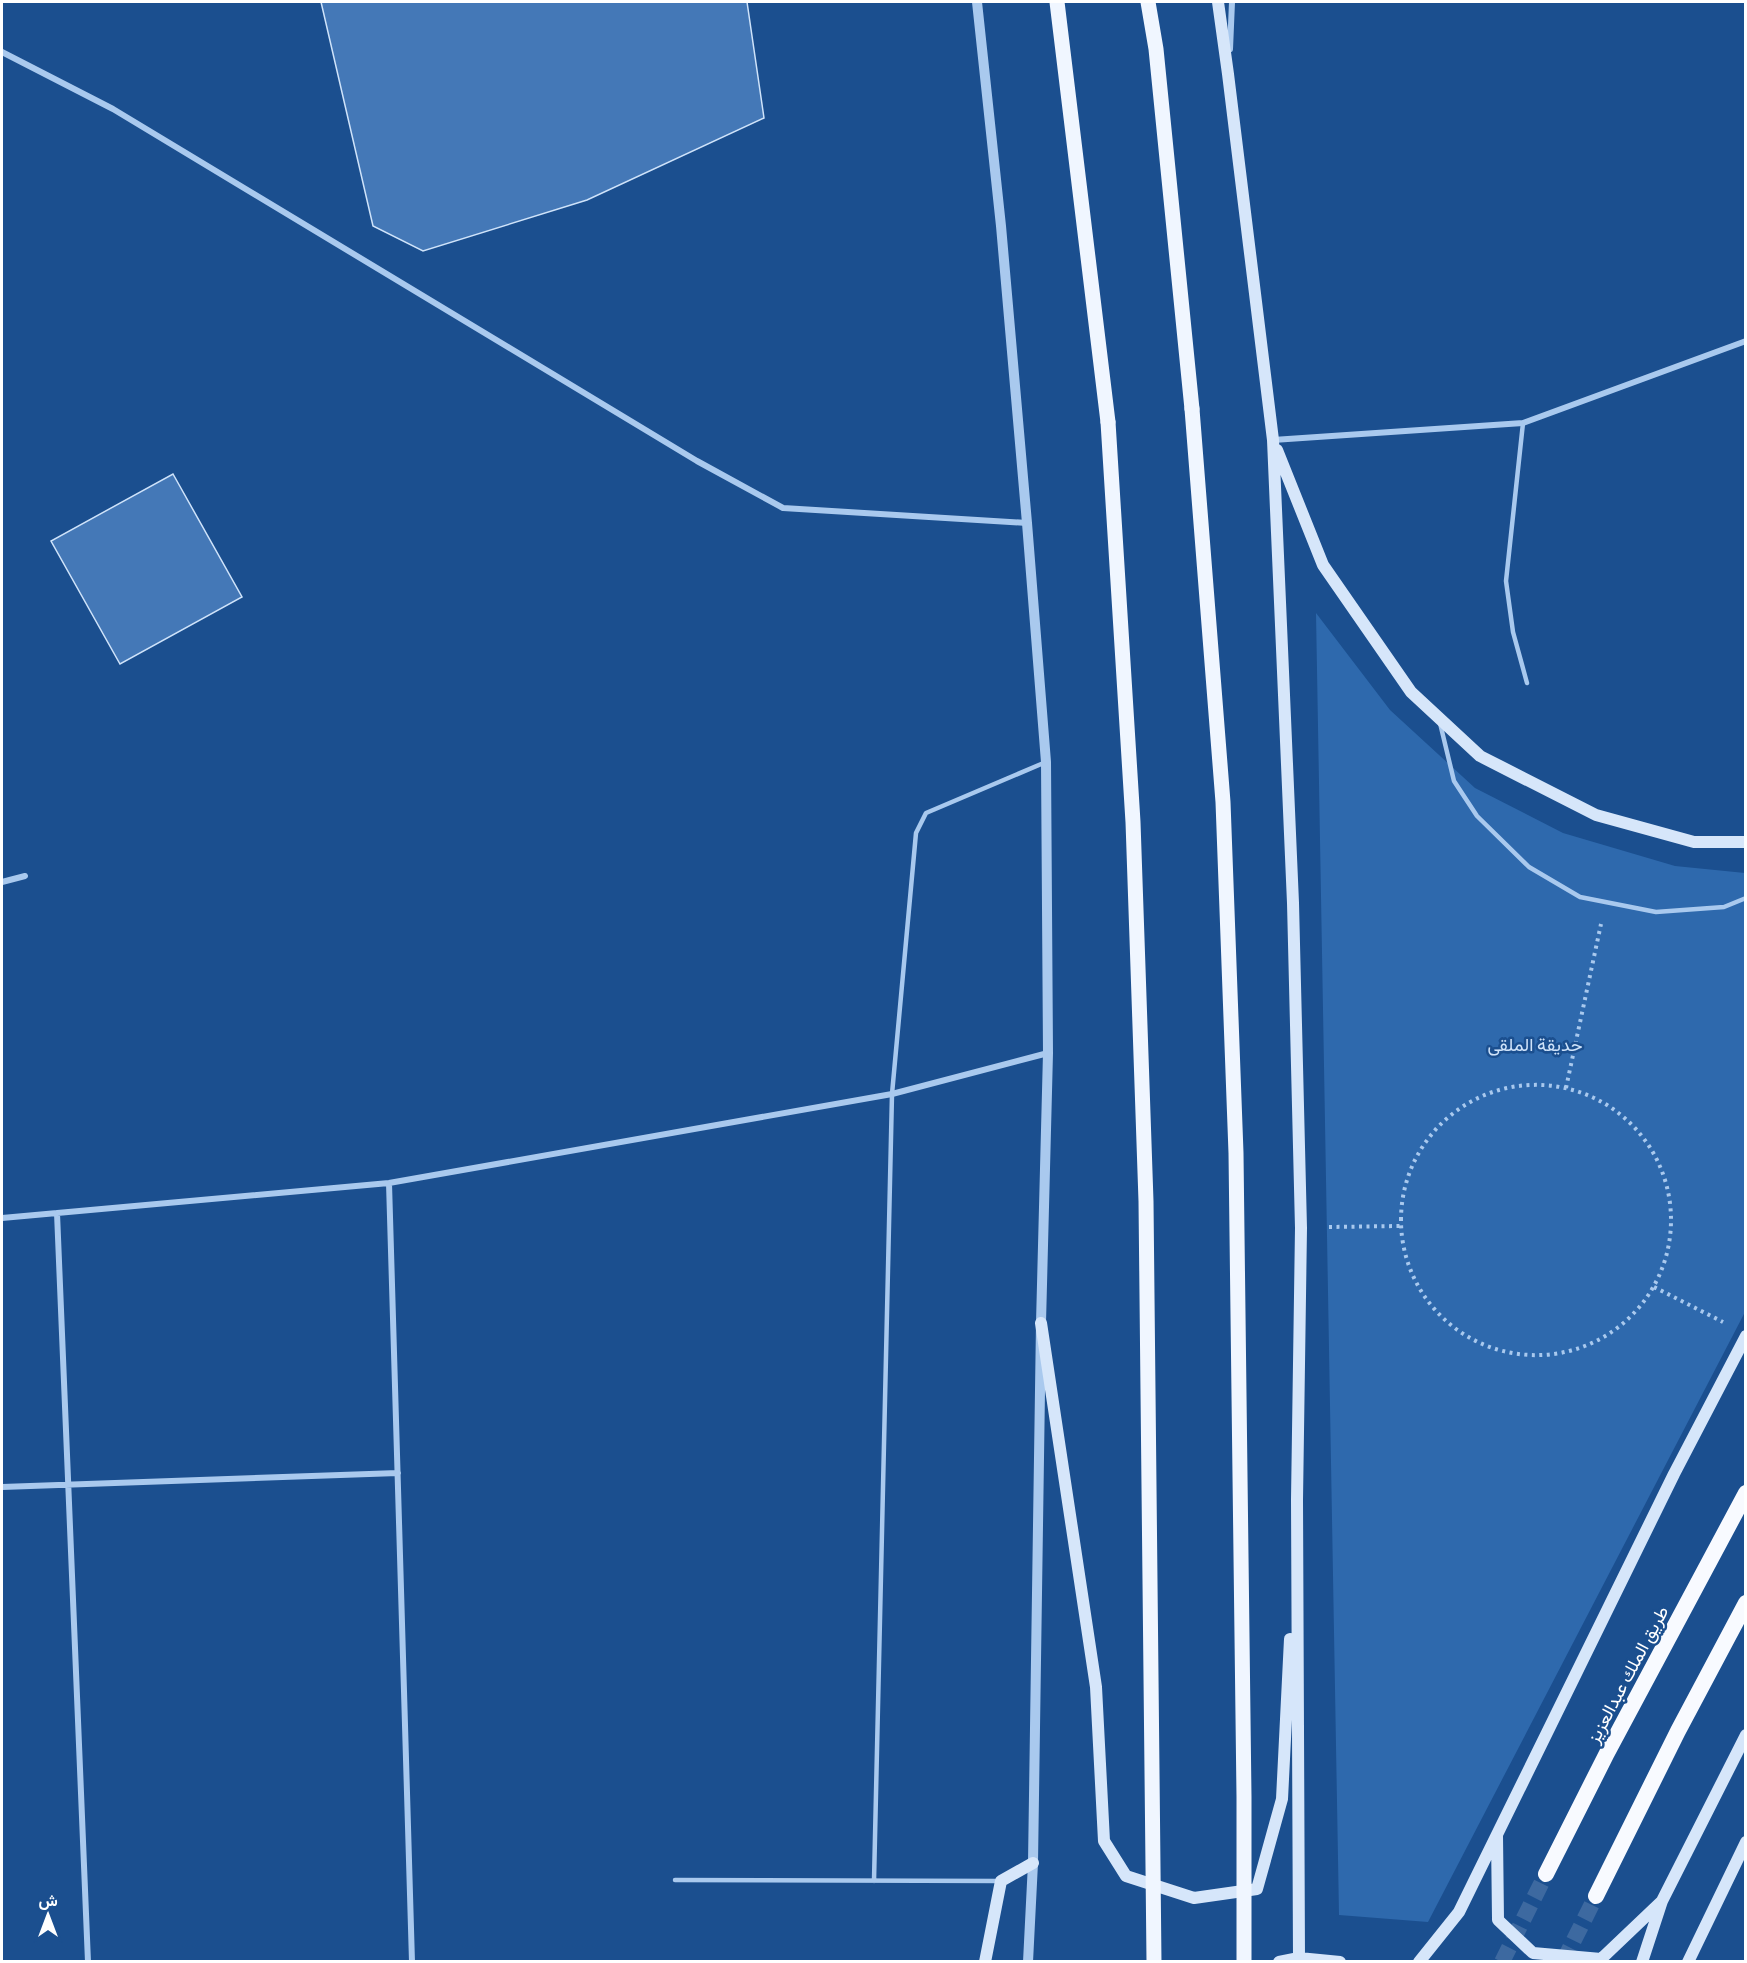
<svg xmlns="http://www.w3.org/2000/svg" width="1747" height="1963" font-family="Barlow,Vazirmatn,sans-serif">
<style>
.green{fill:#2e69ad}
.building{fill:#4478b7;stroke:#cfe3fa;stroke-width:1.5}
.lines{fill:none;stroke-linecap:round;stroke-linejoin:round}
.trunk-tunnel{stroke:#3d69a0;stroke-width:16;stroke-dasharray:16 8;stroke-linecap:butt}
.path{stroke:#a9c9ee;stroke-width:4;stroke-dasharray:3 4.5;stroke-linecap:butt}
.service{stroke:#a9c9ee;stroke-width:4.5}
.minor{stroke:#a9c9ee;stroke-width:6}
.tertiary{stroke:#a9c9ee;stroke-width:10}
.secondary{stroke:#d6e6fa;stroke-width:12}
.primary{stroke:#f0f6ff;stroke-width:15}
.trunk{stroke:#f8faff;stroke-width:16}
.primary-bridge{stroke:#f0f6ff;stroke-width:15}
.labels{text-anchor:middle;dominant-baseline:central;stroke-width:5;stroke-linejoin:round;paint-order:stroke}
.park-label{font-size:18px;fill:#cfe3fa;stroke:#1b4f8f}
.street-label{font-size:18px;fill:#fff;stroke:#1b4f8f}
</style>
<rect width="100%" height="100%" fill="#1b4f8f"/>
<path class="green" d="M1316 613 1390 710 1475 788 1563 833 1675 866 1745 873V1312L1428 1922 1339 1915Z"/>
<path class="building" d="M321 2H747L764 118 587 200 423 251 373 226Z
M173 474 242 597 120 664 51 541Z"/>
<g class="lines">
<path class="trunk-tunnel" d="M1502 1962 1546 1874
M1563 1962 1596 1896"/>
<path class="path" d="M1401 1220a135 135 0 1 1 270 0a135 135 0 1 1-270 0Z
M1566 1088 1601 924
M1329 1227 1400 1226
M1654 1287 1723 1322"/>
<path class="service" d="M1523 423 1506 581 1513 632 1527 683
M1440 723 1454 781 1477 816 1529 867 1580 897 1656 912 1724 907 1746 898
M675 1880 1000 1881
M874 1881 892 1094 916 833 926 813 1046 762"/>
<path class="minor" d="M1230 49 1232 2
M2 52 113 109 697 461 783 508 1027 523
M1273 440 1523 423 1746 341
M2 882 25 876
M389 1183 412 1962
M57 1213 88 1962
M2 1218 389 1183 892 1094 1048 1053
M2 1487 398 1473"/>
<path class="tertiary" d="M977 2 1001 226 1027 523 1046 762 1048 1053 1041 1323 1033 1863 1028 1962"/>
<path class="secondary" d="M1218 2 1228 74 1273 440 1293 903 1301 1228 1297 1500 1299 1958
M1277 450 1323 565 1411 692 1480 756 1596 815 1694 842H1746
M1041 1323 1096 1687 1104 1841 1126 1876 1194 1898 1257 1889 1282 1799 1290 1639
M1497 1836 1498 1920 1533 1953 1601 1959 1662 1901
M985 1962 1001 1881 1033 1863
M1279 1962 1299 1958 1340 1962
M1419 1962 1459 1912 1674 1474 1746 1336
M1642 1962 1662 1901 1746 1735
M1688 1962 1746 1842"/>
<path class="primary" d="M1057 2 1108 422
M1148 2 1156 49 1192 409"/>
<path class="trunk" d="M1546 1874 1607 1753 1746 1493
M1596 1896 1678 1731 1746 1603"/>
<path class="primary-bridge" d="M1192 409 1223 802 1236 1153 1244 1797V1962
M1108 422 1133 822 1146 1201 1154 1962"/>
</g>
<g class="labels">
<g class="park-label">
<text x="1535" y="1044">حديقة الملقى</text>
</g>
<g class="street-label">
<text transform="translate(1627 1674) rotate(-62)">طريق الملك عبدالعزيز</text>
</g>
</g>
<rect width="1747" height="1963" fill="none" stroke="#ffffff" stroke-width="6"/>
<g transform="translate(48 1915)" stroke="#1b4f8f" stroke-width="4.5" paint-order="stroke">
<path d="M0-4.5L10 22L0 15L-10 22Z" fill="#ffffff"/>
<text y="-9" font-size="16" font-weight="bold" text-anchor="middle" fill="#ffffff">ش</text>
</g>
</svg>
